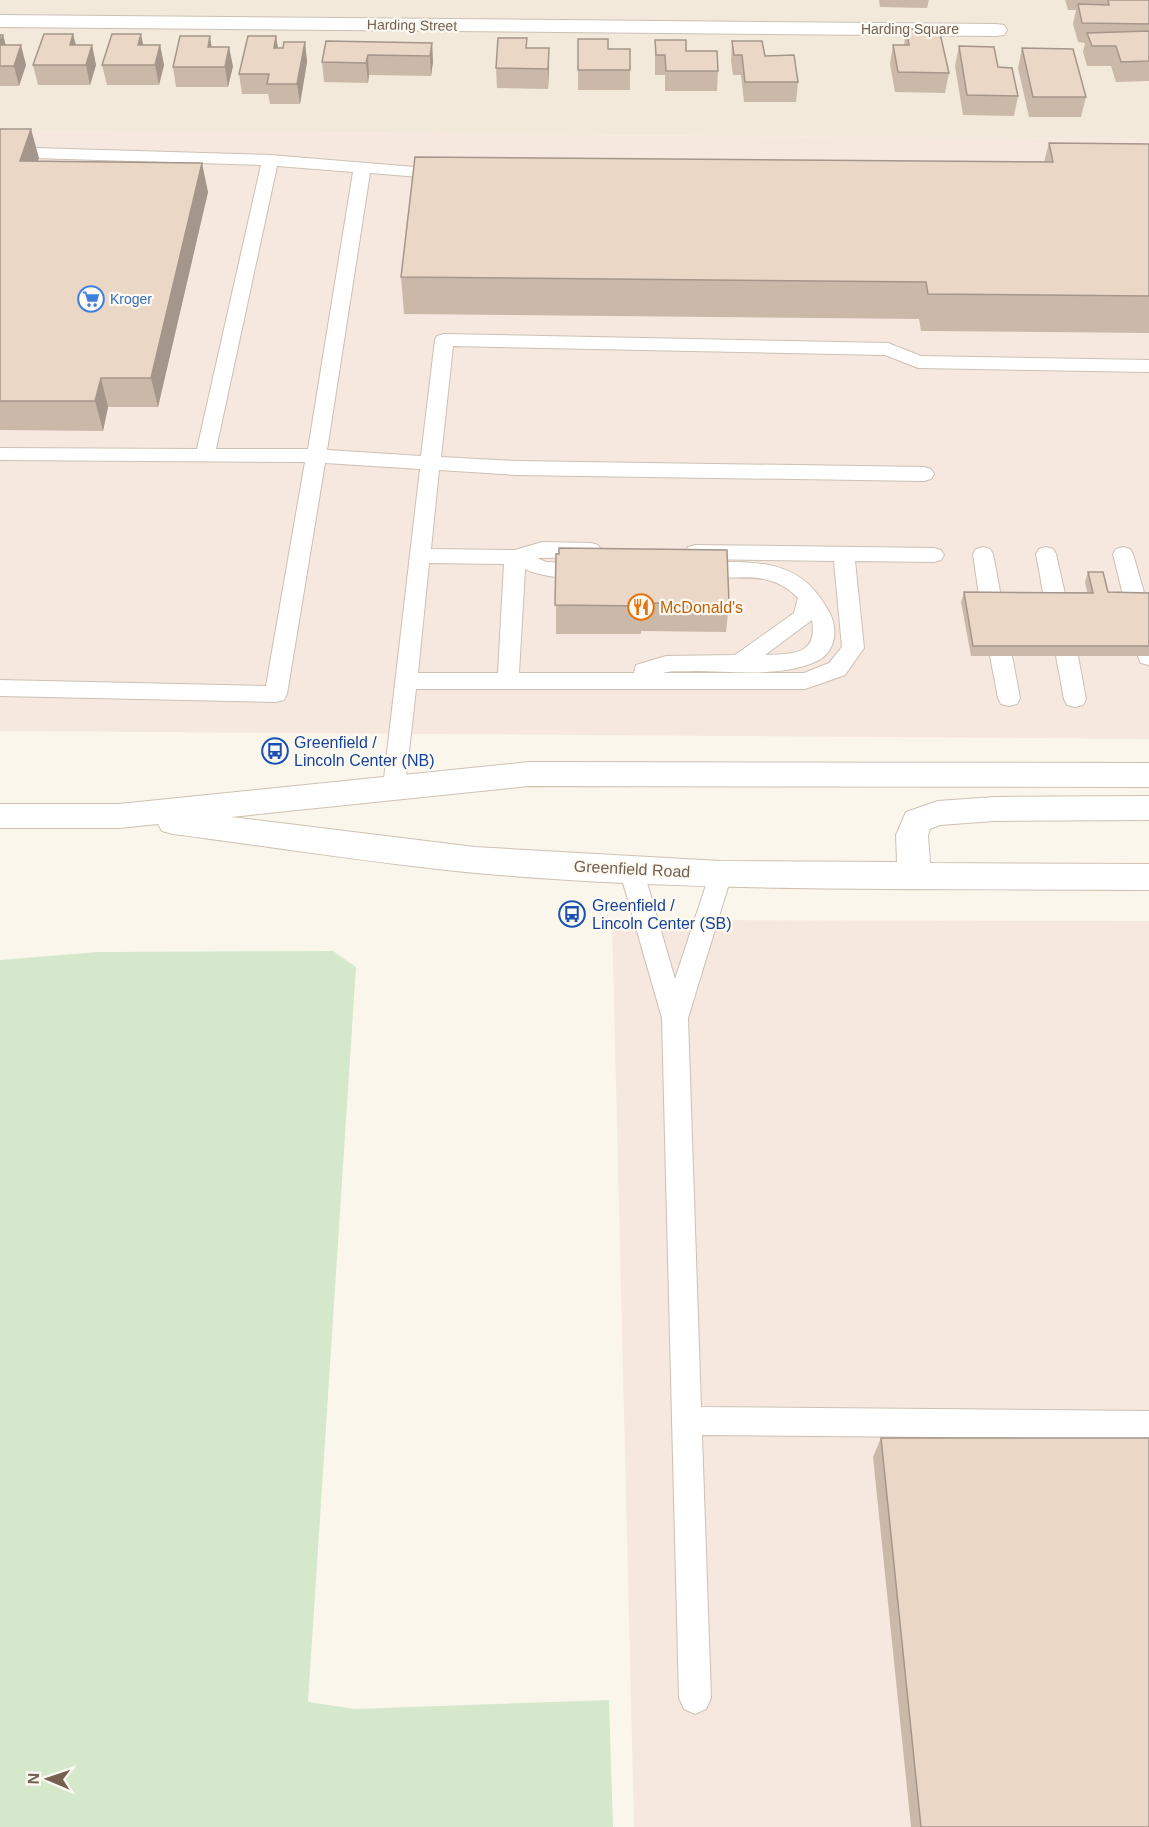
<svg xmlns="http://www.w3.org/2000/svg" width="1149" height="1827" font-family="Helvetica,sans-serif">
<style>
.residential{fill:#f2e9db}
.commercial{fill:#f7e8df}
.green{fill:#d5e8cc}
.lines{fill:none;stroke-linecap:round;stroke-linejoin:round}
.lane-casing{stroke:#ccc0b3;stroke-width:2}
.street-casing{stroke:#ccc0b3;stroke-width:2}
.secondary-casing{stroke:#cec1b1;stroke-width:2}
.lane{fill:#fff;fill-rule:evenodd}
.street{fill:#fff;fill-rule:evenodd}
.secondary{fill:#fff;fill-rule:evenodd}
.wall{fill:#cab9a9}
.shaded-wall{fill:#a4968a}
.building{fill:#ebd7c5;stroke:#a4968a;stroke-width:1.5}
.labels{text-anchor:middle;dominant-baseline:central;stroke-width:4.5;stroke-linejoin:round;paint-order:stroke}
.far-street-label{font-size:14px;fill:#746151;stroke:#fdfaf3}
.far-shop-label{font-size:14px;fill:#366cbe;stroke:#fdfaf3;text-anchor:start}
.food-label{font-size:16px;fill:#c56008;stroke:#fdfaf3;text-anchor:start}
.transit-label{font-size:16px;fill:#164399;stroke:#fdfaf3;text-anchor:start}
.street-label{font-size:16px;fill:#746151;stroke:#fdfaf3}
</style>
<rect width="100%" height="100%" fill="#fbf6ec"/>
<path class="residential" d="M0 0H1149V139L0 131Z"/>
<path class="commercial" d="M0 131 1149 139V739L0 731Z
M612 920 1149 921V1827H634Z"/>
<path class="green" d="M333 951 356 967 308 1702 355 1709 609 1700 613 1827H0V960L98 952Z"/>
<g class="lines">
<g class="lane-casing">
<path id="lane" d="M0 147 270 155 451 170 453 174 451 178 445 179 370 173 327 450 421 456 435 340 437 336 444 334 888 343 921 356 1149 360V372L918 368 885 355 453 346 441 457 516 461 924 467 931 469 934 474 931 479 924 481 516 475 439 470 431 549 515 550 542 542 591 543 598 545 601 550 598 555 591 557 537 558 546 562 594 564 597 569 594 574C573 580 545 578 525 569L519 673H634L636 665 666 656 735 655 794 613 798 598C766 564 729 585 690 574L687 569 690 564 697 562C744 563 791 555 821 599 827 608 833 616 834 627 836 641 830 655 817 661 781 678 733 671 695 671 684 672 673 670 663 673H804L829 663 842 647 834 561 695 559 688 557 685 552 688 547 695 545 934 548 941 550 944 555 941 560 934 562 855 561 864 648 845 675 805 689H416L405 787 402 793 394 796 386 793 383 787 420 469 325 463 287 694 284 700 276 702 0 696V680L266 686 305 462 0 460V448L197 449 261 165 0 157ZM277 166 353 172 308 449H216ZM429 563 504 564 498 673H418ZM812 620C818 655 793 654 765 655Z
M983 547 990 549 993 554 1002 602 998 607 991 609 984 607 980 602 973 554 976 549Z
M1046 547 1053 549 1056 554 1067 603 1063 608 1056 610 1049 608 1045 603 1036 554 1039 549Z
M1123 547 1130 549 1133 554 1147 603 1143 608 1136 610 1129 608 1125 603 1113 554 1116 549Z
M1001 648 1009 650 1012 656 1020 698 1017 704 1009 706 1001 704 998 698 990 656 993 650Z
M1067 648 1075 650 1078 656 1086 699 1083 705 1075 707 1067 705 1064 699 1056 656 1059 650Z
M1149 648V665L1141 663 1138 657 1141 650Z
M631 860 639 862 643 869 675 979 712 867 720 865 728 867 732 874 688 1018 701 1407 1149 1411V1439L702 1435 711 1698 706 1709 695 1714 684 1709 679 1698 662 1018 619 869 623 862Z"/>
</g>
<g class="street-casing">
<path id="street" d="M0 15 996 24 1004 25 1007 30 1004 35 996 36 0 27Z"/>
</g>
<g class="secondary-casing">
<path id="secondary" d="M529 762 1149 763V787L529 786 231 817 475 847 720 861 897 862 896 835 906 812 938 801 994 797 1149 796V820L994 821 940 825 930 829 928 835 930 863 1149 864V890C925 888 699 893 476 873 375 863 274 847 173 834L162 831 158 824 119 828H0V804H119Z"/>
</g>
<use href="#lane" class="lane"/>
<use href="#street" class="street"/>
<use href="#secondary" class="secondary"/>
</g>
<path class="wall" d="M879 0H929L927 8 880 7Z
M1065 0H1149V81L1116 82 1111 66H1087L1083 52 1085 43 1078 42 1073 24 1076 10H1068Z
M906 29 949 73 945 93 895 92 890 64 893 45H904Z
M73 34 76 45H92L96 65 90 85H38L33 65Z
M0 35H3L6 45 26 65 19 86H0Z
M276 36 278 48H283L305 42 307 62 300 104H270L268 94H242L239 74Z
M578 39 608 49 630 70V90H578Z
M655 40 686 51 718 71 717 91H665V75H655Z
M732 41 798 82 796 102H744L741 75H733L731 61Z
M432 43 433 62 431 76 369 75 368 83 324 82 322 62Z
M143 45H160L164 65 159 85H107L102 65Z
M959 46 1018 96 1014 116 963 115 955 66Z
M212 47 233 66 228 87H176L173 67Z
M527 48 549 68 548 89 497 88 496 68Z
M1022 48 1086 97 1081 117H1029L1018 68Z
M0 129 39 158 37 161 208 192 158 407H108L103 431 0 430Z
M1049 143 1149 144V333L921 331 919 319 404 314 401 277 1044 162Z
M556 554 729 604 726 632 641 631V634H556Z
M1088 572 1108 592 1149 593V656H971L961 602 964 592H1087L1085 582Z
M881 1438 1149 1827H911L873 1457Z"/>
<path class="shaded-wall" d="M73 34 78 54 70 45Z
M141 34 145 54 138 45Z
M3 35 8 55 0 49V43Z
M210 36 213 56 208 47Z
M276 36 279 56 274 48Z
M305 42 307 62 300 104 297 84Z
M432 43 433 62 431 76 430 56Z
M21 45 26 65 19 86 14 66Z
M92 45 96 65 90 85 86 65Z
M160 45 164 65 159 85 155 65Z
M229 47 233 66 228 87 225 67Z
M549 48V68L548 89V69Z
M368 55 369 75 368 83 366 63Z
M31 129 39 158 28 190 20 161Z
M202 163 208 192 158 407 151 378Z
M101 378 108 407 103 431 95 401Z"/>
<path class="building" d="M1108 0H1149V24L1082 23 1078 4 1109 5Z
M906 29H939L949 73 898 72 893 45H909Z
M1149 31V61L1121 62 1116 46H1092L1087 33Z
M44 34H73L70 45H92L86 65H33Z
M112 34H141L138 45H160L155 65H102Z
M0 35H3L0 43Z
M180 36H210L208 47H229L225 67H173Z
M248 36H276L274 48H283L284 42H305L297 84H267L269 74H239Z
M498 38H527L526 48H549L548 69 496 68Z
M578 39H608V49H630V70H578Z
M655 40H686V51H717L718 71H666L665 55H656Z
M326 41 432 43 430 56 368 55 366 63 322 62Z
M732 41H762L765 56 794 55 798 82H745L742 55H734Z
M0 45H21L14 66H0Z
M959 46 994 47 998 67 1012 68 1018 96 967 95Z
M1022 48 1073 49 1086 97H1033Z
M0 129H31L20 161 202 163 151 378H101L95 401H0Z
M1049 143 1149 144V296L928 294 926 282 401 277 415 157 1053 162Z
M559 548 727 550 729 604 642 603V606L555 605 556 554H559Z
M1088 572H1103L1108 592 1149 593V646H973L964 592 1093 593Z
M881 1438H1149V1827H921Z"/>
<defs>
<g id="supermarket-ring" transform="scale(1.35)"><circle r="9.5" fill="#fdfaf3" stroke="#3f7fe0" stroke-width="1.5"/><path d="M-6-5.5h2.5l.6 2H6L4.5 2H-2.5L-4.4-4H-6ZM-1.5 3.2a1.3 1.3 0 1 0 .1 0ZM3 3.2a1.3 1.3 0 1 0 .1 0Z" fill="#3f7fe0"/></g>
<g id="restaurant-ring" transform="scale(1.35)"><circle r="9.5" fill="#fdfaf3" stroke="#e8710a" stroke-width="1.5"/><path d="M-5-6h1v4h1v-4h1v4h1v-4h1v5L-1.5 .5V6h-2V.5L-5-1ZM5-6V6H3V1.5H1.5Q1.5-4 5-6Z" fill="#e8710a"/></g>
<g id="bus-ring" transform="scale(1.35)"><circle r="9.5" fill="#fdfaf3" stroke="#1a4fb4" stroke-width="1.5"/><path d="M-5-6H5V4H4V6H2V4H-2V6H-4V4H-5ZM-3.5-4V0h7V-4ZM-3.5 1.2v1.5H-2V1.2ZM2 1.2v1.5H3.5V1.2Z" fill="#1a4fb4"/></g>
</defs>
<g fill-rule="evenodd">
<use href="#supermarket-ring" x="91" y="299"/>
<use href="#restaurant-ring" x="641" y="607"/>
<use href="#bus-ring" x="275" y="751"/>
<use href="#bus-ring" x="572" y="914"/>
</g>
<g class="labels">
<g class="far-street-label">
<text transform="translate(412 25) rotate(1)">Harding Street</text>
<text x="910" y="29">Harding Square</text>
</g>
<g class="far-shop-label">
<text x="110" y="299">Kroger</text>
</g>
<g class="food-label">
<text x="660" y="607">McDonald's</text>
</g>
<g class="transit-label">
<text x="294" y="742">Greenfield /<tspan x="294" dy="18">Lincoln Center (NB)</tspan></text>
<text x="592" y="905">Greenfield /<tspan x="592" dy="18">Lincoln Center (SB)</tspan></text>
</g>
<g class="street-label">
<text transform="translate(632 869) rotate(3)">Greenfield Road</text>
</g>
</g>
<g transform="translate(48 1779) rotate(272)" stroke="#fdfaf3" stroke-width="4.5" paint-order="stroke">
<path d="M0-4.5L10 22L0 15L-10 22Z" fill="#746151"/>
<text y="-9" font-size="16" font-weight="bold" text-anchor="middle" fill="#746151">N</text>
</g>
</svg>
